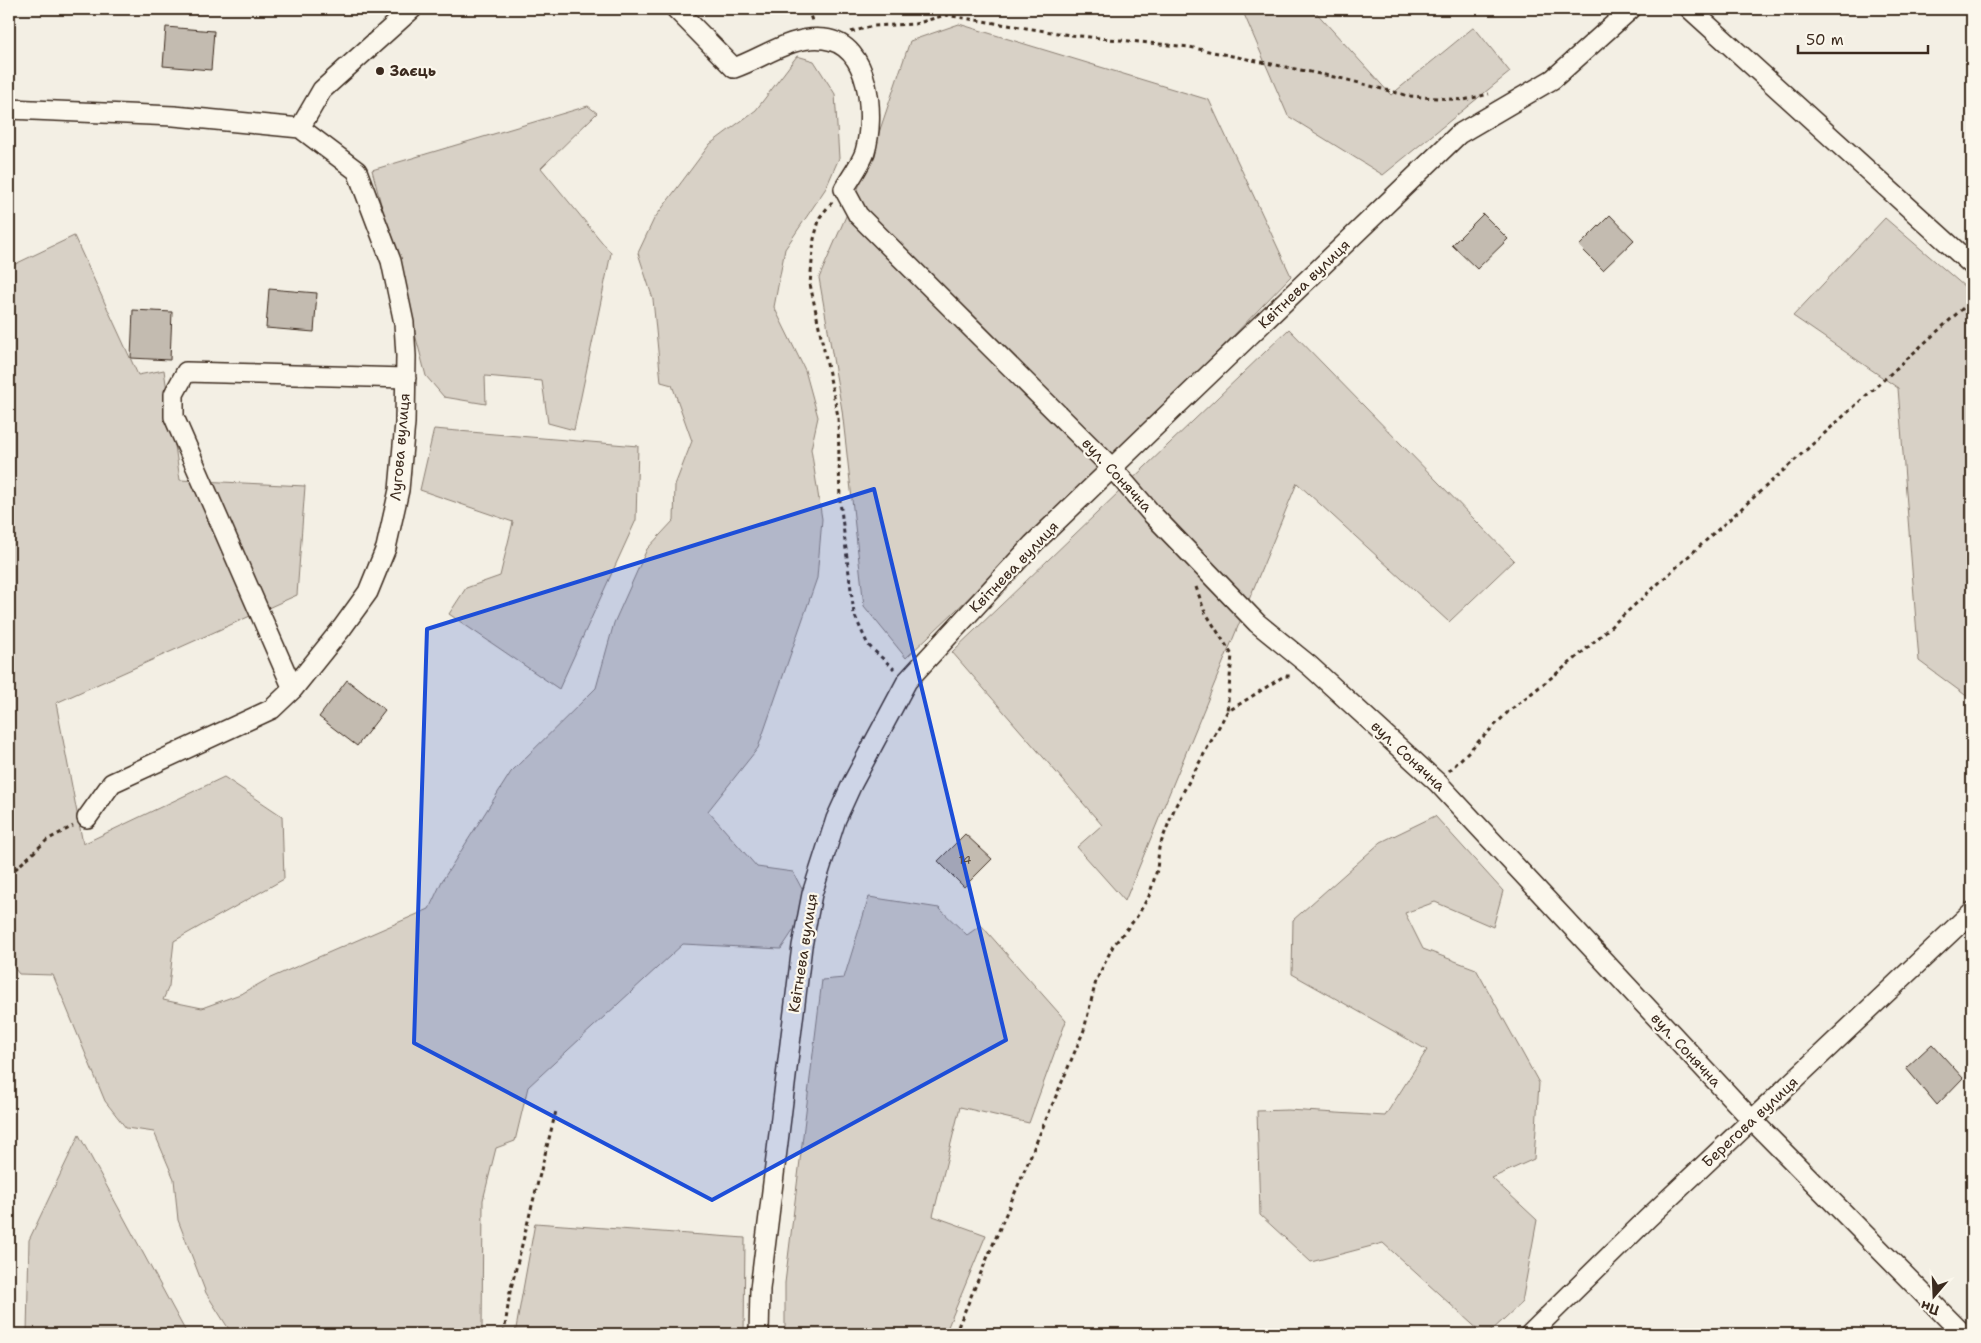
<svg xmlns="http://www.w3.org/2000/svg" width="1981" height="1343" font-family="'Shantell Sans',sans-serif">
<style>
.green{fill:#d8d1c6;stroke:#8a7e72}
.building{fill:#c3bbb0;stroke:#3b2a1e}
.lines{fill:none;stroke-linecap:round;stroke-linejoin:round}
.minor-casing{stroke:#3b2a1e;stroke-width:22}
.path{stroke:#3b2a1e;stroke-width:3;stroke-dasharray:4 4;stroke-linecap:butt}
.minor{stroke:#fbf7ec;stroke-width:19}
.marked{fill:#1d4ed8;fill-opacity:0.2;stroke:#1d4ed8;stroke-width:4;stroke-linejoin:round}
.poi-dot{fill:#3b2a1e;stroke:#fbf7ec;stroke-width:2}
.labels{text-anchor:middle;dominant-baseline:central;stroke-width:4.5;stroke-linejoin:round;paint-order:stroke}
.number-label{font-size:12px;fill:#5d4e42}
.poi-label{font-size:15px;font-weight:bold;fill:#3b2a1e;stroke:#fbf7ec;text-anchor:start}
.street-label{font-size:15px;fill:#3b2a1e;stroke:#fbf7ec}
</style>
<rect width="100%" height="100%" fill="#f3efe4"/>
<filter id="ink" filterUnits="userSpaceOnUse"><feTurbulence type="fractalNoise" baseFrequency=".02" numOctaves="2"/><feDisplacementMap in="SourceGraphic" scale="10" xChannelSelector="R" yChannelSelector="G"/><feConvolveMatrix kernelMatrix="1 2 1 2 8 2 1 2 1" color-interpolation-filters="sRGB"/></filter>
<g filter="url(#ink)">
<path class="green" d="M1234 9H1313L1391 95 1474 27 1510 72 1383 175 1288 116 1244 14Z
M959 24 1209 100 1291 276 1123 450 906 658 864 606 842 410 819 278 867 168 910 41Z
M797 56 814 61 835 94 839 158 826 188 785 249 774 307 805 370 818 417 811 449 822 519 817 578 758 748 708 811 757 867 793 872 803 891 797 925 781 949 683 944 528 1087 515 1141 496 1148 483 1200 482 1334H232L206 1293 178 1220 174 1179 154 1132 126 1128 105 1101 53 975 19 974 9 961V267L74 236 138 375 164 370 180 480 305 486 297 595 56 703 83 844 224 777 282 816 284 879 174 941 169 986 163 1000 202 1008 243 993 268 979 429 909 442 881 511 772 596 688 614 623 647 549 674 520 675 485 692 441 672 385 661 382 653 299 638 253 654 219 710 144 756 110Z
M588 106 597 113 541 168 611 253 574 430 548 423 542 381 485 376 486 404 444 397 426 376 372 170Z
M1885 218 1972 293V700L1919 661 1898 388 1793 316Z
M1289 329 1514 560 1449 622 1297 483 1125 901 1077 847 1102 825 952 652Z
M434 429 638 446 636 520 559 689 449 614 466 588 500 576 513 522 420 490Z
M1435 816 1503 891 1493 927 1435 902 1405 913 1423 949 1476 969 1539 1083 1534 1159 1492 1178 1537 1220 1522 1302 1488 1334H1483L1383 1243 1311 1262 1260 1215 1257 1111 1288 1110 1385 1116 1427 1050 1292 974 1293 920 1381 842Z
M869 897 939 908 967 935 981 925 1066 1021 1029 1123 960 1107 933 1216 986 1235 945 1334H785V1283L822 980 844 978Z
M79 1135 187 1334H27L29 1240Z
M535 1223 745 1238 744 1334H515Z"/>
<path class="building" d="M166 27 214 31 211 70 163 66Z
M1483 214 1508 239 1477 269 1452 245Z
M1610 215 1634 240 1603 270 1579 246Z
M269 289 317 293 314 332 266 328Z
M133 310 172 312 170 360 131 358Z
M347 680 385 710 357 746 319 717Z
M965 834 992 859 964 887 938 861Z
M1932 1044 1963 1078 1937 1105 1906 1068Z"/>
<g class="lines">
<g class="minor-casing">
<path id="minor" d="M676 9 734 68C763 58 792 35 824 39 871 44 875 117 865 152 861 164 851 177 844 189L858 215 1113 469 1151 513 1257 623 1310 666 1438 783 1752 1120 1963 1334
M1690 9 1972 265
M9 109 174 116 300 128
M300 128 322 90 412 9
M293 689 174 417V394L186 372 406 378
M87 818 112 783 272 709 293 689 342 628 368 592 386 548 399 490 405 423 406 356 404 323 391 261 357 171 300 128
M759 1334 760 1289 802 946 812 894 836 819 852 784 907 681 1033 544 1459 134 1553 79 1631 9
M1530 1334 1647 1219 1972 912"/>
</g>
<path class="path" d="M808 9 812 21
M1967 9 1972 13
M851 32 873 26 915 24 945 15 1070 35 1189 47 1344 79 1409 96 1464 100 1489 94
M832 202 820 217 814 239 810 284 838 416 840 501 854 614 868 645 894 669
M1196 587 1204 610 1232 655 1227 712
M1449 771 1508 712 1576 658 1972 300
M9 875 47 840 73 826
M504 1334 510 1292 556 1111
M955 1334 1084 1030 1096 981 1113 946 1136 918 1149 896 1157 870 1159 848 1175 807 1227 712 1284 676H1293"/>
<use href="#minor" class="minor"/>
</g>
</g>
<path class="marked" d="M874 489 1006 1040 712 1200 414 1043 427 629Z"/>
<circle class="poi-dot" cx="380" cy="71" r="5"/>
<g class="labels">
<g class="number-label">
<text x="965" y="860">14</text>
</g>
<g class="poi-label">
<text x="390" y="71">Заєць</text>
</g>
<g class="street-label">
<text transform="translate(1304 284) rotate(-44)">Квітнева вулиця</text>
<text transform="translate(400 447) rotate(-85)">Лугова вулиця</text>
<text transform="translate(1117 475) rotate(47)">вул. Сонячна</text>
<text transform="translate(1014 567) rotate(-46)">Квітнева вулиця</text>
<text transform="translate(1408 756) rotate(43)">вул. Сонячна</text>
<text transform="translate(803 953) rotate(-81)">Квітнева вулиця</text>
<text transform="translate(1686 1050) rotate(47)">вул. Сонячна</text>
<text transform="translate(1750 1122) rotate(-43)">Берегова вулиця</text>
</g>
</g>
<rect width="1981" height="1343" fill="none" stroke="#fbf7ec" stroke-width="30"/>
<rect x="15" y="15" width="1951" height="1313" fill="none" stroke="#3b2a1e" stroke-width="2" filter="url(#ink)"/>
<g transform="translate(1934 1296) rotate(199)" stroke="#fbf7ec" stroke-width="4" paint-order="stroke">
<path d="M0-4L9 19L0 12L-9 19Z" fill="#3b2a1e"/>
<text y="-8" font-size="14" font-weight="bold" text-anchor="middle" fill="#3b2a1e">Пн</text>
</g>
<path d="M1798 45v8h130v-8" fill="none" stroke="#3b2a1e" stroke-width="2.5"/>
<text x="1806" y="45" font-size="15" fill="#3b2a1e" stroke="#fbf7ec" stroke-width="4" paint-order="stroke">50 m</text>
</svg>
